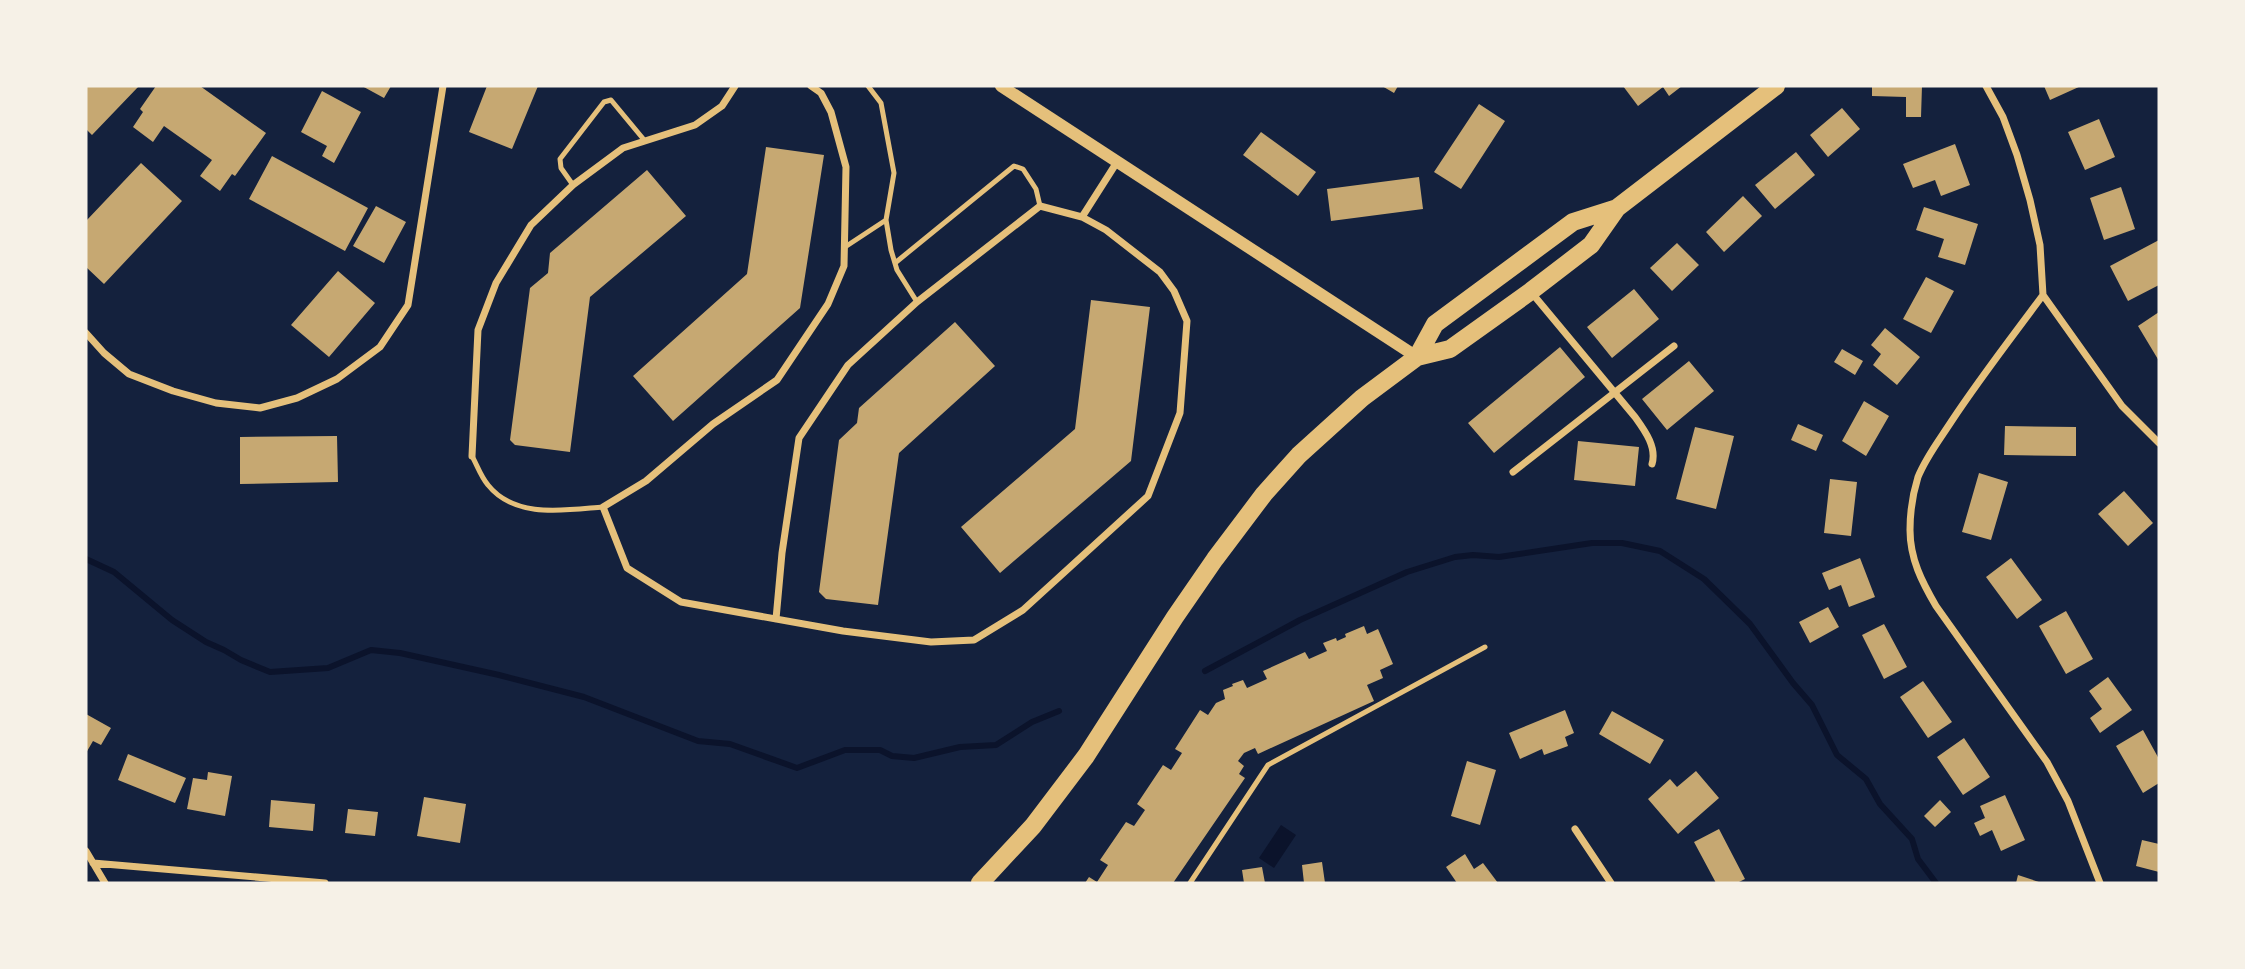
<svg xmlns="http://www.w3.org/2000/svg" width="2245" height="969" font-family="Lora,serif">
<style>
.water{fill:#0b132b}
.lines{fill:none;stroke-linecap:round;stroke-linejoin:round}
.stream{stroke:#0b132b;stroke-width:6}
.building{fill:#c6a872}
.service{stroke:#e5c07b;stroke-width:5}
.minor{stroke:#e5c07b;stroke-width:7}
.tertiary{stroke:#e5c07b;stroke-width:12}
.primary{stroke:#e5c07b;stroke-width:18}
</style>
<rect width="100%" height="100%" fill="#14213d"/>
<path class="water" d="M1281 825 1296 835 1274 868 1259 858Z"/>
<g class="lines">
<path class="stream" d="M86 559 114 572 172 620 206 642 224 650 241 660 270 672 328 668 371 650 400 653 499 675 584 697 698 741 730 744 797 768 845 750H880L892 756 914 758 960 747 996 745 1032 722 1059 711
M1205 671 1300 620 1407 572 1455 557 1473 555 1499 557 1592 543H1622L1660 551 1704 579 1750 624 1793 683 1812 705 1837 755 1866 779 1880 804 1912 839 1918 859 1936 883"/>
</g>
<path class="building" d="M86 86H139L92 135 86 129Z
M156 86H200L266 133 235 176 232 174 220 191 200 176 212 160 164 126 153 142 133 127 143 112 140 109Z
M362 86H391L384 98Z
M487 86H538L512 149 469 132Z
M1382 86H1398L1394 93Z
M1623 86H1682L1669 96 1663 87 1638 106Z
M1872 86H1922L1921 117H1906V97L1872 96Z
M2044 86H2081L2050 100Z
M322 91 361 112 334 163 322 156 327 146 301 132Z
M1479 104 1505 121 1461 189 1434 172Z
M1842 108 1860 129 1828 157 1810 135Z
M2099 119 2115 157 2085 170 2068 132Z
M1261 132 1316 172 1298 196 1243 155Z
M1955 144 1970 185 1941 196 1935 180 1913 188 1903 164Z
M766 147 824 155 800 308 673 421 633 376 747 274Z
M1796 152 1815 175 1775 209 1755 185Z
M272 156 368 208 345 251 249 199Z
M141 163 182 201 104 284 86 267V221Z
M647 170 686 216 590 297 570 452 515 445 510 440 530 288 548 273 550 253Z
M1419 177 1423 209 1331 221 1327 189Z
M2121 187 2135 229 2104 240 2090 198Z
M1743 196 1762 216 1724 252 1706 232Z
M376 206 406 222 384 263 353 246Z
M1924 207 1978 224 1965 265 1938 257 1944 239 1916 230Z
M2159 240V285L2128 301 2110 266Z
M1677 243 1699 265 1672 291 1650 268Z
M338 271 375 303 329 357 291 325Z
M1926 277 1954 291 1931 333 1903 319Z
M1634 289 1659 319 1612 358 1587 327Z
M1091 300 1150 307 1131 461 1000 573 961 527 1075 429Z
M2159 312V361L2138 326Z
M955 322 995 366 899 453 878 605 826 599 819 592 839 440 857 423 859 408Z
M1885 328 1920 357 1897 385 1873 365 1881 354 1871 345Z
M1560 347 1585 377 1494 453 1468 423Z
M1842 349 1863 361 1855 375 1834 362Z
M1689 361 1714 391 1667 430 1642 399Z
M1864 401 1889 416 1866 456 1842 441Z
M1798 424 1823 435 1816 451 1791 440Z
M2005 426 2076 427V456L2004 455Z
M1695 427 1734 436 1716 509 1676 499Z
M337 436 338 482 240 484V437Z
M1578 441 1639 447 1635 486 1574 480Z
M1979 473 2008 482 1991 540 1962 532Z
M1830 479 1857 482 1851 536 1824 533Z
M2124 491 2153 523 2128 546 2098 514Z
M1860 558 1875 597 1849 607 1841 585 1829 590 1822 573Z
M2011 558 2042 600 2017 619 1986 577Z
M1828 607 1839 627 1810 643 1799 622Z
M2066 611 2093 659 2066 674 2039 626Z
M1884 624 1907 667 1884 679 1862 635Z
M1364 626 1367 634 1378 629 1393 664 1380 670 1383 678 1367 685 1374 701 1258 754 1255 748 1244 753 1238 761 1244 766 1239 774 1245 778 1173 883H1085L1089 877 1097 882 1108 865 1100 860 1126 822 1134 826 1145 810 1137 804 1163 765 1171 770 1182 753 1175 749 1200 710 1208 715 1216 703 1225 699 1223 690 1233 686 1232 684 1243 680 1247 688 1267 679 1263 671 1305 652 1309 659 1327 651 1323 643 1336 638 1337 641 1346 637 1345 634Z
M2108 677 2132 710 2100 733 2090 718 2102 709 2089 691Z
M1923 681 1952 722 1928 738 1900 697Z
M1565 710 1574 733 1565 737 1568 746 1544 755 1542 749 1520 759 1509 733Z
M1612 711 1664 740 1650 764 1599 734Z
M86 714 111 728 101 745 93 741 86 753Z
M2143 730 2159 759V783L2143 793 2116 746Z
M1964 738 1990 777 1963 795 1937 757Z
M128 754 186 778 175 803 118 780Z
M1467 761 1496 770 1480 825 1451 816Z
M1696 771 1719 798 1678 834 1648 799 1670 779 1677 787Z
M208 772 232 776 225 816 187 809 193 778 207 780Z
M2005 795 2025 840 2001 851 1992 830 1980 836 1974 823 1985 818 1980 806Z
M424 797 466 804 460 843 417 836Z
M271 800 315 804 313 831 269 827Z
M1940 800 1951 812 1935 827 1924 816Z
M348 809 378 812 375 836 345 833Z
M1719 829 1745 879 1737 883H1716L1694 842Z
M2142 840 2159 844V872L2136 866Z
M1465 854 1474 869 1483 863 1498 883H1457L1446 867Z
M1322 862 1325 883H1304L1302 865Z
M1262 867 1265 883H1244L1242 870Z
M2018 875 2042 883H2016Z"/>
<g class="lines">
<path class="service" d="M868 86 881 103 894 173 886 220 891 250 897 270 917 302
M573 185 561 168 560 159 604 102 611 100 645 141
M845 247 886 220
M895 263 1014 166 1023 169 1036 189 1040 206
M472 456C477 465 481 477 488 485 515 519 565 510 603 507
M1190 883 1268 765 1485 647"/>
<path class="minor" d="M811 86 821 93 831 112 846 167 844 266 828 304 777 380 713 424 646 481 603 507 627 568 681 602 843 631 931 642 974 640 1023 610 1148 496 1180 413 1187 321 1174 291 1160 272 1106 230 1082 217
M1986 86 2003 117 2017 155 2030 200 2040 245 2043 295 2122 406 2159 443
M1531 292 1635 417C1645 431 1657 447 1652 464
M2043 295C2012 337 1980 378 1951 422 1940 439 1926 457 1918 477 1913 493 1910 514 1910 530 1910 559 1922 582 1936 606L2047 762 2068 801 2100 883
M86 333 104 353 129 374 173 391 216 403 260 408 297 398 337 379 380 347 408 305 443 86
M472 456 478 330 496 283 531 225 573 185 623 148 695 125 722 106 735 86
M1513 472 1674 346
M776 619 782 553 799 438 848 365 917 302 1040 206 1082 217 1117 162
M1575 829 1611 883
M86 851 105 883
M93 863 325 883"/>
<path class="tertiary" d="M1001 86 1417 357"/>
<path class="primary" d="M1417 357 1435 324 1573 222 1617 208
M980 883 1033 826 1086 756 1175 617 1215 559 1264 494 1299 455 1362 398 1417 357 1450 349 1531 291 1591 245 1617 208 1776 86"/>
</g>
<rect width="2245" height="969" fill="none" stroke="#f6f1e7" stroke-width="175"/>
</svg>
